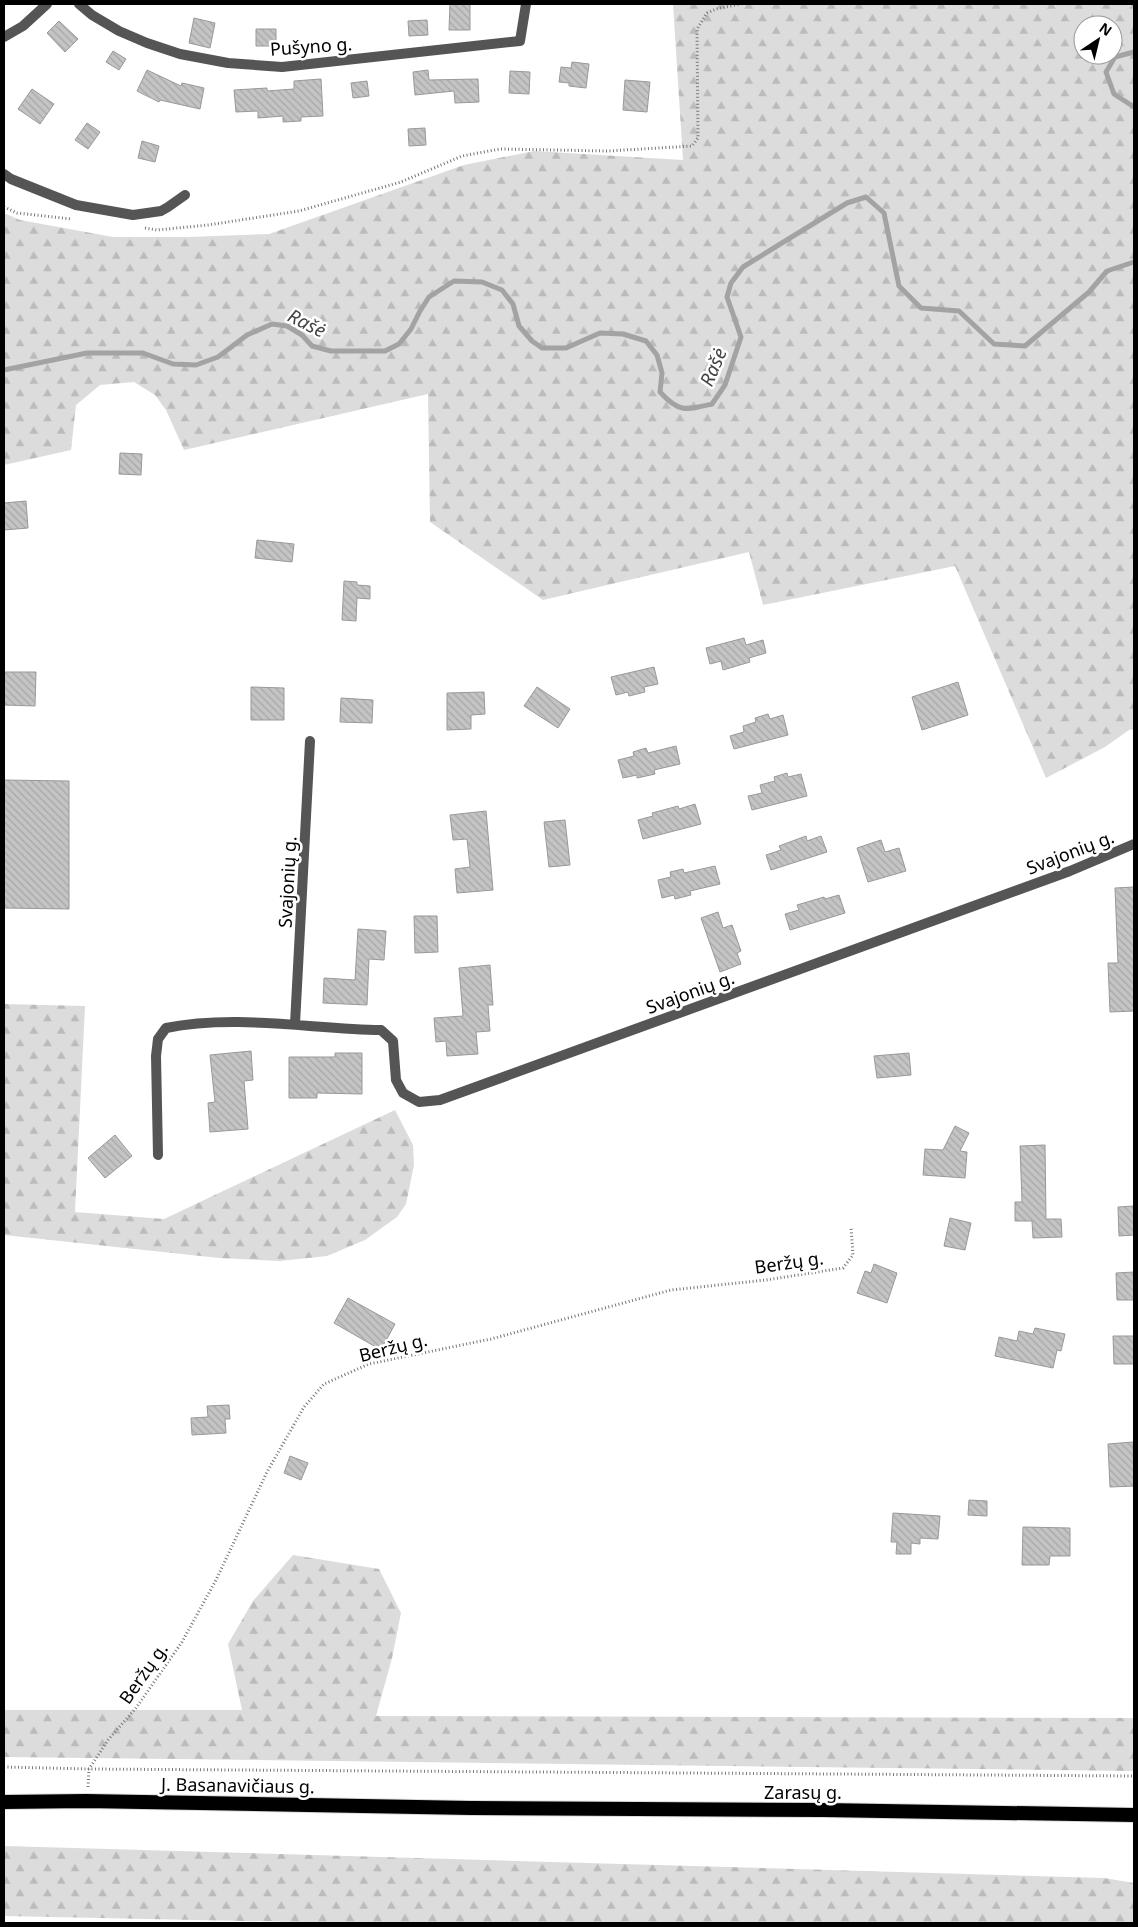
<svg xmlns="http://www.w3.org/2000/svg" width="1138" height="1927" font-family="'Noto Sans',sans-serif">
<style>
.forest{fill:url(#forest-firs);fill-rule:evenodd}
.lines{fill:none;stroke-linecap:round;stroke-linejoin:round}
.stream{stroke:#a3a3a3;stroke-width:5}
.building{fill:url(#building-back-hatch);stroke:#999}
.trunk-casing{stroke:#dbdbdb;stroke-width:16}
.path{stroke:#777;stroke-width:3;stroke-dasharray:1 2.5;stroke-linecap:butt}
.minor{stroke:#555;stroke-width:10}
.trunk{stroke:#000;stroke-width:14}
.labels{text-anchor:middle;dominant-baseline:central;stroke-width:5;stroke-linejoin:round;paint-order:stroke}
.street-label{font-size:18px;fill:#000;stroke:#fff}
.water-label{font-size:19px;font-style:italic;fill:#444;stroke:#fff}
</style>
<defs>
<pattern id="forest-firs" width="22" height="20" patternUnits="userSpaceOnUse" patternTransform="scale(1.25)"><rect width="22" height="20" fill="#dcdcdc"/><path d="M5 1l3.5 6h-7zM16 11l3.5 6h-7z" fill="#bbb"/></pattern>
<pattern id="building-back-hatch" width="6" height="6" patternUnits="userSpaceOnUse" patternTransform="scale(1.25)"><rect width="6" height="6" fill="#c4c4c4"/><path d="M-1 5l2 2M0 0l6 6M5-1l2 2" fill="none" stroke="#a7a7a7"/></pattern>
</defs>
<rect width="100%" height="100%" fill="#fff"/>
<path class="forest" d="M673 4H1134V729L1129 730 1105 747 1046 778 955 566 763 605 749 552 543 600 430 522 428 394 184 450 166 410 155 395 134 382 100 385 76 405 71 450 4 465V213L20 220 113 237H188L269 234 464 165 534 151 683 160ZM1083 25H1113V55H1083Z
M4 1004 85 1006 75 1212 164 1219 395 1110 413 1145 414 1165 406 1204 397 1217 365 1240 327 1256 280 1261 219 1258 4 1235Z
M293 1555 379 1569 401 1613 392 1658 376 1716 1134 1718V1771L4 1757V1710H242L228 1644 253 1601Z
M4 1846 1104 1878 1134 1883V1923H348L4 1916Z"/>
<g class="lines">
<path class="stream" d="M1134 52 1115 57 1106 72 1114 94 1134 107
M4 370 87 353H143L173 364 196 365 218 357 247 335 272 324 287 326 302 335 312 346 331 351H385L399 344 411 329 420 311 429 297 454 281 482 282 502 290 513 304 519 326 532 341 542 348H566L600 333 623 334 646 341 657 355 662 373 660 392C679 413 686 410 712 404L725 385 741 337 727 297 731 283 743 267 847 203 866 197 884 213 899 286 921 308 959 311 994 344 1025 346 1089 292 1107 271 1134 262"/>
</g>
<path class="building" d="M450 4H470V30H449Z
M194 18 215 23 210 48 189 43Z
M427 20 428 35 409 36 408 21Z
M59 21 78 39 65 52 47 33Z
M256 29H276V46H256Z
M113 51 126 59 119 70 106 62Z
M572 62 589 64 586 88 569 86V83L559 82 561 67 571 68Z
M147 70 181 86 182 83 204 88 200 109 160 100 159 102 137 91Z
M428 70 429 80 478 79 479 102 455 103 454 91 415 95 413 72Z
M510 71 530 72 529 94 509 93Z
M321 79 323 116 301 117V121L283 122V116L258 118V111L236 112 234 90 267 88V91L294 89V81Z
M625 80 650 82 647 112 623 110Z
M367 81 369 96 353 98 351 83Z
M32 89 54 104 40 124 18 109Z
M87 123 100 132 88 149 75 140Z
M425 128 426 145 409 146 408 129Z
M142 141 159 146 155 162 138 158Z
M120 453 142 454 141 475 119 474Z
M26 501 28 528 4 530V503Z
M257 540 294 544 292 562 255 558Z
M344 581 357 582V585L370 586V599L357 598 356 621 342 620Z
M744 638 746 645 763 640 766 653 749 658 750 662 723 670 721 661 710 664 706 648Z
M654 667 658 684 644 687 645 692 629 696 628 692 616 695 611 677Z
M4 672H36L35 706 4 705Z
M958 682 968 715 922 730 912 697Z
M251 687 284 688V720H251Z
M537 687 570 709 558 728 524 706Z
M484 692 485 714 471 715V729L447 730V693Z
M341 698 373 700 372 723 340 722Z
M768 714 770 719 783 715 788 735 734 749 730 736 744 732 743 726 756 722 755 718Z
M676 746 680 764 654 770 655 774 637 778V775L623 778 618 760 634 756 633 752 646 748 648 753Z
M787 773 788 777 801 774 807 796 752 810 748 796 762 793 760 785 775 781 774 777Z
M4 780 69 781V909L4 908Z
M695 804 701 824 643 839 638 820 653 816 652 813 678 806 679 809Z
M486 811 493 890 457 893 455 869 470 867 467 839 453 840 450 815Z
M565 820 570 865 549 867 544 822Z
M806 836 807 841 821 836 827 852 771 870 766 855 781 850 779 846Z
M881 840 885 852 899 848 906 871 868 882 857 848Z
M715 866 720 884 690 891 691 895 675 899 674 895 662 898 658 880 671 877 670 872 683 869 684 873Z
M1134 887V1011L1110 1012 1108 963H1118L1115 888Z
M839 895 845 913 790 930 785 914 799 910 797 905 824 897 825 899Z
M718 912 723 928 732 925 741 951 737 953 741 964 720 972 701 918Z
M414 916H437L438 952 415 953Z
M358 929 386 931 384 960 369 959 367 1005 323 1003 324 978 355 980Z
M490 965 493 1005H488L490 1031 476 1032 478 1054 447 1056 446 1041 436 1042 434 1018 463 1016 459 968Z
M251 1051 253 1080 244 1081 248 1129 210 1132 208 1103 215 1102 210 1055Z
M335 1053H362V1094L317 1093V1098H289V1057H335Z
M909 1053 911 1075 877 1078 874 1056Z
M955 1126 969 1133 960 1151 967 1152 965 1178 923 1175 925 1149 943 1150Z
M115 1135 132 1156 105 1178 88 1158Z
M1045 1145 1046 1219H1061L1062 1237 1033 1238 1032 1221H1015V1202H1022L1020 1146Z
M1134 1206V1235L1119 1236 1118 1207Z
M950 1218 971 1223 965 1250 944 1246Z
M874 1264 897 1273 887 1303 857 1293 865 1271 871 1273Z
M1134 1272V1300H1117L1116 1273Z
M348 1298 395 1324 381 1350 334 1323Z
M1035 1328 1065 1334 1061 1351 1057 1350 1053 1368 995 1356 999 1337 1017 1341 1019 1331 1033 1334Z
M1113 1336H1134V1364H1114Z
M229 1405 230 1419H225L226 1433 192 1435 191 1418 208 1417 207 1406Z
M1133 1442 1134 1486 1110 1487 1108 1444Z
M290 1456 308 1463 301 1480 284 1473Z
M969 1500 987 1501V1516L968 1515Z
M893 1513 940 1516 938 1539 920 1538V1544L911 1543V1554H896L897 1542H891Z
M1023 1527 1070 1528V1556H1050L1049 1565H1022Z"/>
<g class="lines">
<g class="trunk-casing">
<path id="trunk" d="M4 1802 86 1801 471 1808 823 1810 1134 1815"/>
</g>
<path class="path" d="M4 207 17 213 72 219
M145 228 157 230 208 225 299 211 401 182 462 156 500 149 608 151 692 146 698 138 697 29 707 13 716 9 740 4
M4 1767 89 1769 1134 1776
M88 1787 89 1769 108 1740 136 1708 182 1642 216 1580 267 1472 304 1407 324 1384 369 1364 491 1339 671 1290 766 1280 843 1268 853 1255 851 1227"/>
<path class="minor" d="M79 4 92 15 119 31 147 43 180 54 228 63 282 67 520 41 526 4
M4 37 23 26 47 4
M4 174 11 179 76 205 133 215 161 211 168 207 185 195
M295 1024 310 741
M158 1155 156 1056 158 1039 166 1028C235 1014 312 1029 381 1030L393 1041 396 1080 403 1093 419 1102 440 1100 1070 871 1134 844"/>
<use href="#trunk" class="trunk"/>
</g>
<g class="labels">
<g class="street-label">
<text transform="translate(311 46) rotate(-4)">Pušyno g.</text>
<text transform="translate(1070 852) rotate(-21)">Svajonių g.</text>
<text transform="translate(287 882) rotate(-87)">Svajonių g.</text>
<text transform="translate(690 992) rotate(-20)">Svajonių g.</text>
<text transform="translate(789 1262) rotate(-8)">Beržų g.</text>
<text transform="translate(393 1347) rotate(-14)">Beržų g.</text>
<text transform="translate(143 1673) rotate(-55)">Beržų g.</text>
<text transform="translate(238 1785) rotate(1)">J. Basanavičiaus g.</text>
<text x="803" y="1792">Zarasų g.</text>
</g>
<g class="water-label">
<text transform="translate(307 323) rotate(27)">Rašė</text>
<text transform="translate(713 367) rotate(-67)">Rašė</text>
</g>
</g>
<rect width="1138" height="1927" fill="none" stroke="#000000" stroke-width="10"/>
<g transform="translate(1098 40) rotate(35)"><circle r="24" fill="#ffffff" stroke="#999999"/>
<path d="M0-4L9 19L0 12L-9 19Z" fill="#000000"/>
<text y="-8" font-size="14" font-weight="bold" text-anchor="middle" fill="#000000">N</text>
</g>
</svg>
